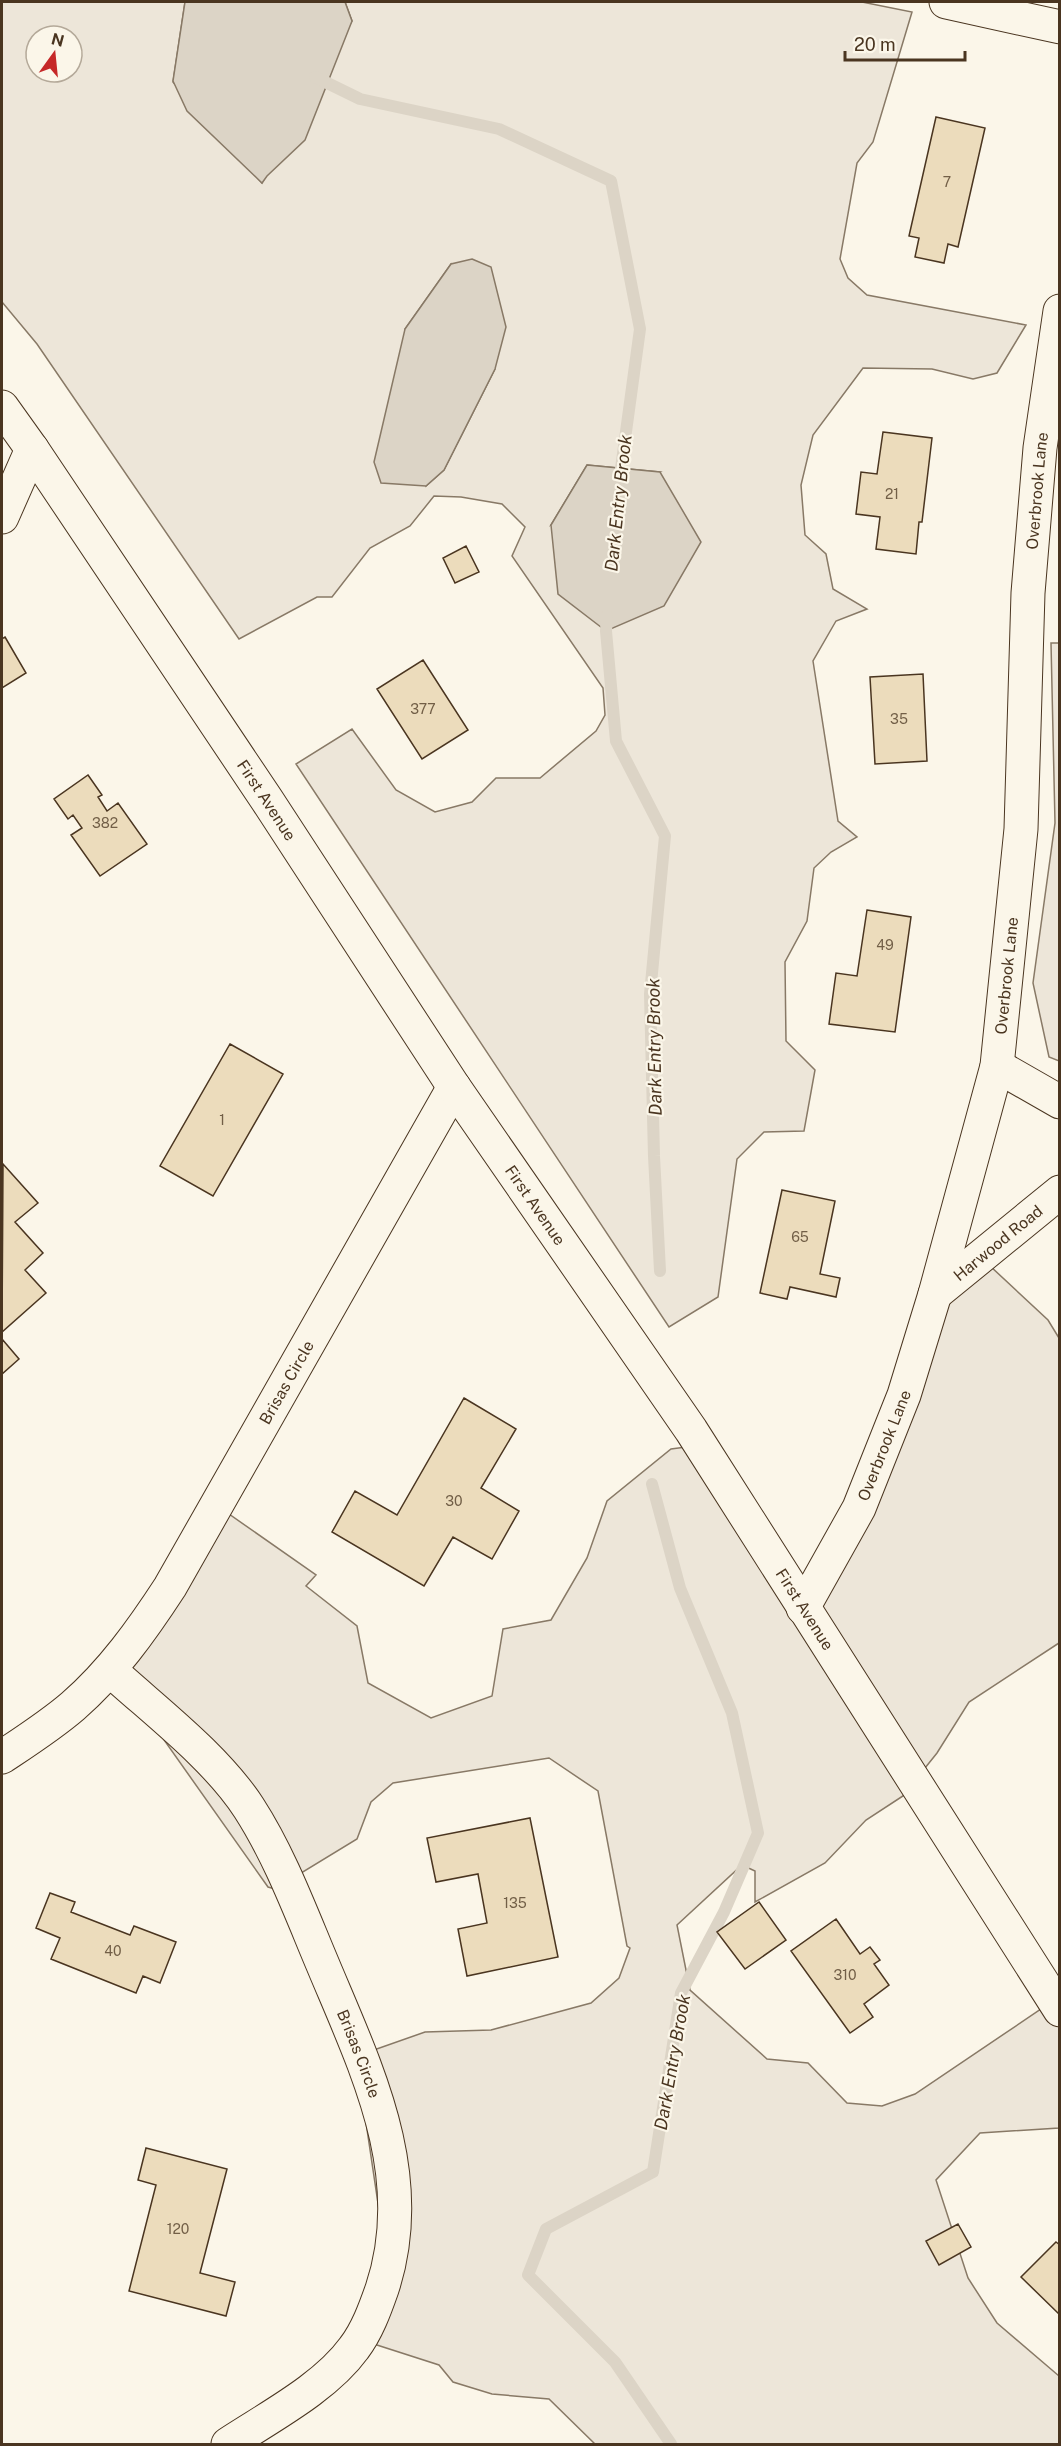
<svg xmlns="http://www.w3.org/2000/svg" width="1061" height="2446" font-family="'Public Sans',sans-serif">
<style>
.green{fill:#ede6d9;stroke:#887966;stroke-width:1.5;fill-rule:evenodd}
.water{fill:#dcd4c6;stroke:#887966;stroke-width:1.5}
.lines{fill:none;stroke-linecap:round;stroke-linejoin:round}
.stream{stroke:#dcd4c6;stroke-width:12}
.building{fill:#ecdcbc;stroke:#4a3520;stroke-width:1.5}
.street-casing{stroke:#4a3520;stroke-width:35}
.secondary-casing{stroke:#4a3520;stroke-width:35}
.primary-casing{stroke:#4a3520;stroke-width:35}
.street{stroke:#fbf6e9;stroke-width:33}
.secondary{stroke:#fbf6e9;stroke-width:33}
.primary{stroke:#fbf6e9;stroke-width:33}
.labels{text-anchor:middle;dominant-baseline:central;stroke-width:4.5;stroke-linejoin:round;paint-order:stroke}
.number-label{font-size:14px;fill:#725f47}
.street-label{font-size:16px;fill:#4a3520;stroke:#fbf6e9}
.water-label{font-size:18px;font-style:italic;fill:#4a3520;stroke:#fbf6e9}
</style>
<rect width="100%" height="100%" fill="#fbf6e9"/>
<path class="green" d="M2 2H185L173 82 262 183 352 21 345 2H862L912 12 873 142 857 163 840 259 848 278 867 295 1026 325 997 373 973 379 932 369 863 368 813 435 801 485 805 535 826 554 833 589 867 609 836 621 813 661 838 821 857 837 831 852 814 868 807 921 785 962 786 1041 815 1070 804 1131 764 1132 737 1159 718 1297 669 1327 296 764 352 729 396 790 435 812 472 802 496 778H540L596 731 605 715 603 688 512 556 525 527 502 504 461 497 434 496 410 526 370 548 332 597H317L239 639 37 344 2 302ZM36 36H72V72H36ZM451 264 495 369 444 470 426 486 405 329ZM587 465 660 472 551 525Z
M1051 643H1060L1059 1061 1049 1057 1033 983 1055 823Z
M942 1255 989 1265 1048 1320 1059 1338V1643L969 1702 937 1753 909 1788V1792L866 1820 825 1863 755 1902V1871L742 1865 677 1925 690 1990 767 2059 808 2063 847 2103 882 2106 915 2094 1047 2005 1060 2012 1059 2128 980 2133 936 2180 968 2278 997 2323 1059 2376V2444H595L549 2399 492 2394 453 2382 439 2365 352 2337 375 2258 380 2217 365 2116 351 2058 425 2032 491 2030 591 2003 619 1978 630 1948 627 1946 598 1791 549 1758 393 1783 371 1802 357 1839 275 1889 268 1887 121 1679 219 1507 316 1575 306 1586 357 1626 368 1683 431 1718 492 1696 503 1629 551 1620 587 1558 607 1501 671 1449 686 1447 784 1597 844 1543Z"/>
<path class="water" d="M185 2H345L352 21 305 140 267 176 262 183 187 111 173 81Z
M472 259 491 267 506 327 495 369 444 470 426 486 381 483 374 462 405 329 451 264Z
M587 465 660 472 701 542 664 606 606 631 558 594 551 525Z"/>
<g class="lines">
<path class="stream" d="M315 77 360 99 499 129 611 181 640 329 619 483
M607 616 606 631 616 741 665 836 650 994 654 1156 660 1271
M652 1484 680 1588 732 1713 758 1833 724 1912 681 1993 653 2172 546 2229 528 2275 615 2362 671 2444"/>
</g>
<path class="building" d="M936 117 985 128 958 247 948 244 944 263 915 257 919 238 909 236Z
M883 432 932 438 922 522H919L916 554 876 549 880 517 856 514 861 472 877 474Z
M466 546 479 572 455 583 443 558Z
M5 637 26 673 2 688V639Z
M423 660 468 730 422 759 377 689Z
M923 674 927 761 875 764 870 677Z
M88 775 102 795 98 797 107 811 118 803 147 844 100 876 71 835 82 828 73 815 68 819 54 799Z
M867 910 911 917 895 1032 829 1024 836 973 857 976Z
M230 1044 283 1074 213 1196 160 1166Z
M3 1164 38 1203 15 1222 43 1253 25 1270 46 1293 2 1332Z
M782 1190 835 1201 820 1274 840 1278 836 1297 790 1287 787 1299 760 1293Z
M2 1339 19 1359 2 1374Z
M464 1398 516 1429 481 1488 519 1511 492 1559 453 1537 424 1586 332 1532 355 1491 397 1515Z
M530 1818 558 1957 467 1976 458 1929 487 1923 478 1874 436 1882 427 1838Z
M50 1893 75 1902 71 1912 130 1935 134 1926 176 1942 160 1983 143 1976 136 1993 51 1959 60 1938 36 1928Z
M759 1902 786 1940 745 1969 717 1932Z
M836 1919 860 1954 870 1947 880 1960 874 1964 889 1985 864 2004 873 2017 850 2033 791 1951Z
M146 2148 227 2169 200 2273 235 2282 226 2316 129 2291 156 2185 138 2180Z
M958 2224 971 2247 939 2265 926 2241Z
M1056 2242 1060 2245V2315L1021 2277Z"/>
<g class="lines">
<g class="street-casing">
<g id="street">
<path d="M2 517 32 449"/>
<path d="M997 1066 1060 1102"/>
<path id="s1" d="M935 1294 1060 1192"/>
<path id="s2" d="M803 1608 859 1508 904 1395 935 1294 997 1066 1021 829 1028 593 1040 448 1060 311"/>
<path id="s3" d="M110 1670C155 1711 216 1757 249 1808 280 1856 301 1913 323 1965 366 2068 420 2175 382 2289 375 2309 367 2331 354 2348 325 2388 269 2417 228 2444"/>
<path id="s4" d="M2 1757C26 1741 51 1725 73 1706 112 1672 142 1630 170 1587L454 1087"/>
</g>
</g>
<g class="secondary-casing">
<path id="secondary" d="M946 2 1060 27"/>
</g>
<g class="primary-casing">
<g id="primary">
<path id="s5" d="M2 407 32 449 267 800 454 1087 691 1430 1060 2010"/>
</g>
</g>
<use href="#street" class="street"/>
<use href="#secondary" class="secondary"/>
<use href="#primary" class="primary"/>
</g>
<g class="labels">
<g class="number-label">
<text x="947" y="182">7</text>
<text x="892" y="494">21</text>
<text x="423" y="709">377</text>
<text x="899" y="719">35</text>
<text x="105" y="823">382</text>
<text x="885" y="945">49</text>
<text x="222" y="1120">1</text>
<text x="800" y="1237">65</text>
<text x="454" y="1501">30</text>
<text x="515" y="1903">135</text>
<text x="113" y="1951">40</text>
<text x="845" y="1975">310</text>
<text x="178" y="2229">120</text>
</g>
<g class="street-label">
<text stroke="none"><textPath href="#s2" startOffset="1155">Overbrook Lane</textPath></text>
<text stroke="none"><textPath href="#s5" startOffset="474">First Avenue</textPath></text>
<text stroke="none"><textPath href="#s2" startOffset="669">Overbrook Lane</textPath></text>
<text stroke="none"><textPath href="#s5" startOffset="960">First Avenue</textPath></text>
<text stroke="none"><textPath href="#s1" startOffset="81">Harwood Road</textPath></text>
<text stroke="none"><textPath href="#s4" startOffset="477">Brisas Circle</textPath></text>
<text stroke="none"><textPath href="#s2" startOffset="182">Overbrook Lane</textPath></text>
<text stroke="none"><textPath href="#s5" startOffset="1446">First Avenue</textPath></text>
<text stroke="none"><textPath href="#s3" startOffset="466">Brisas Circle</textPath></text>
</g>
<g class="water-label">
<text transform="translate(618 503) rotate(-84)">Dark Entry Brook</text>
<text transform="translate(654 1047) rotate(-91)">Dark Entry Brook</text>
<text transform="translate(672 2062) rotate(-80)">Dark Entry Brook</text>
</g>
</g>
<rect width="1061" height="2446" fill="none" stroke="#4a3520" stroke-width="6"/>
<g transform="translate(54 54) rotate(15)"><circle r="28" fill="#fbf6e9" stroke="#b4a999" stroke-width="1.5"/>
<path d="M0-4.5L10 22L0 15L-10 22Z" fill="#c62828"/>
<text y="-9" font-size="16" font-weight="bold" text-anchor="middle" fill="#4a3520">N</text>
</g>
<path d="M845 51v9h120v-9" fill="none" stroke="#4a3520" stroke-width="3"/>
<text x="854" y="51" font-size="18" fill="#4a3520" stroke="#fbf6e9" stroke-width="4.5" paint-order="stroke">20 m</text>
</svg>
